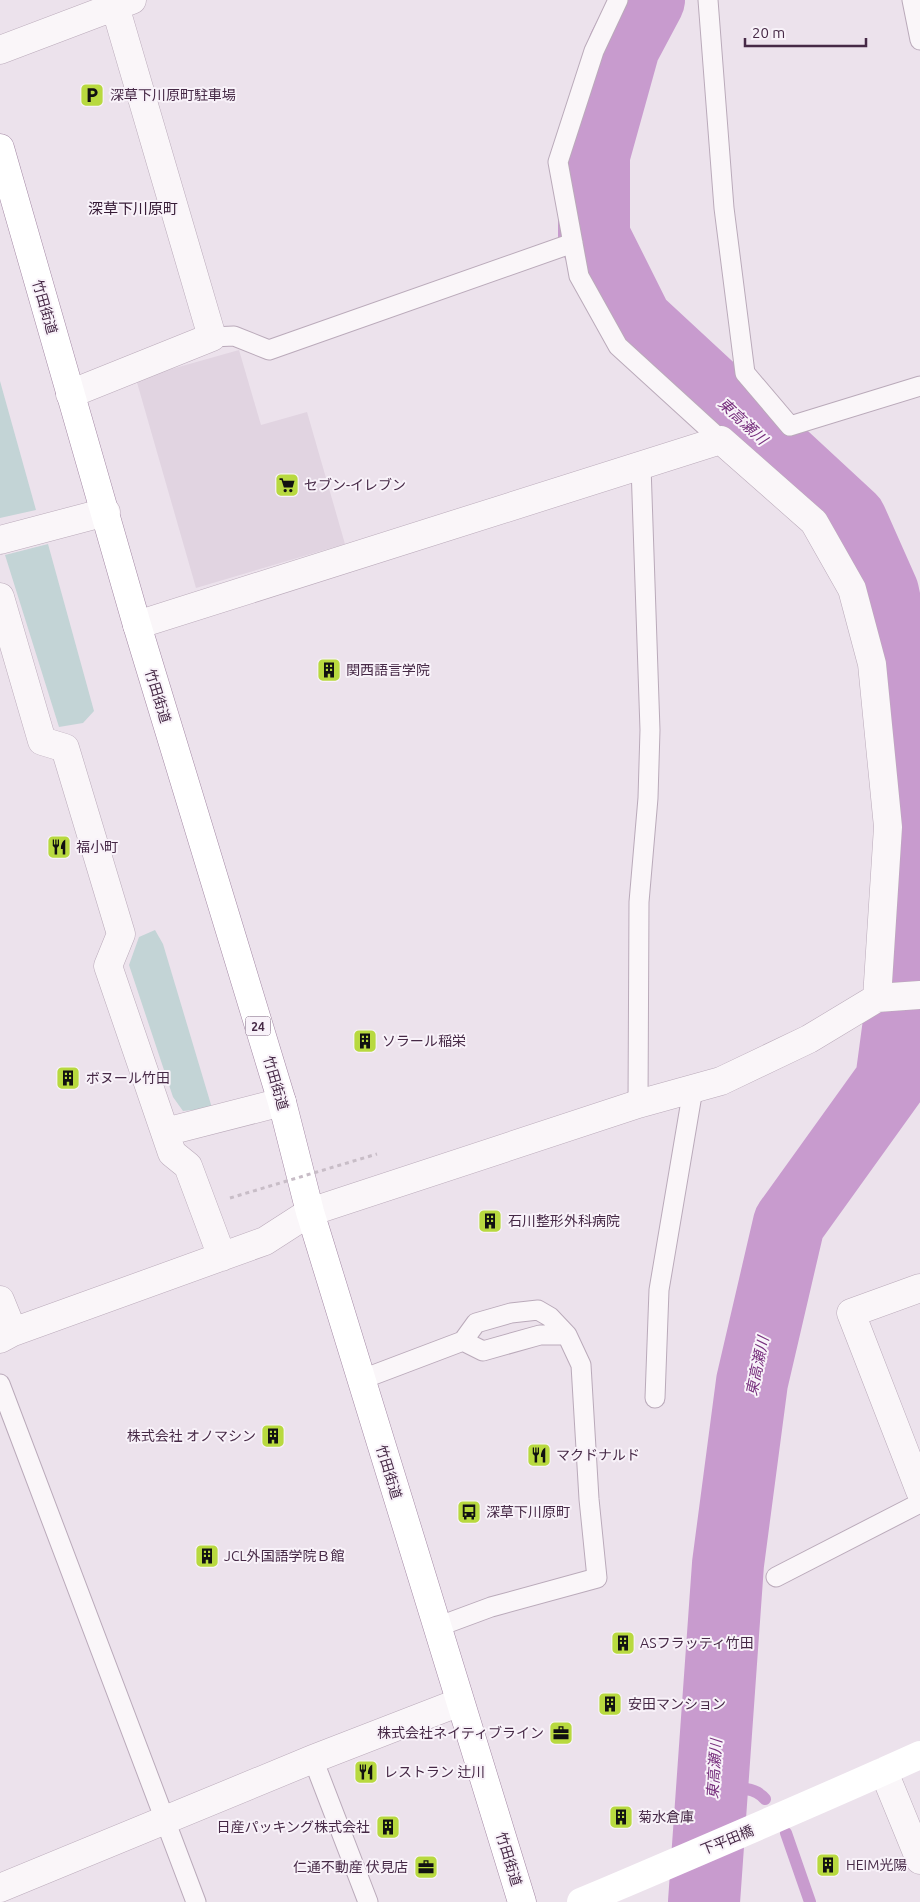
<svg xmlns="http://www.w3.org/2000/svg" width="920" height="1902" font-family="Ubuntu,'Noto Sans JP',sans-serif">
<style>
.built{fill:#e1d4e1}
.green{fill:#c3d4d6}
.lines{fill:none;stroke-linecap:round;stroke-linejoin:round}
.stream{stroke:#c89bce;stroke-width:12}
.river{stroke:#c89bce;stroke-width:72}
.lane-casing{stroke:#baaaba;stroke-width:21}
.street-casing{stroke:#baaaba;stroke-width:29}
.highway-casing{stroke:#a388a4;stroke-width:29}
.lane{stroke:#faf6f9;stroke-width:19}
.street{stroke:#faf6f9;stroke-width:28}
.secondary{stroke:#fff;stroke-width:28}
.highway{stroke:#fff;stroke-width:28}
.path-bridge{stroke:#c8bdc7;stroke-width:3;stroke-dasharray:4 4;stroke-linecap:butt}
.labels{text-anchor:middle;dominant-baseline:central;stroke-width:4;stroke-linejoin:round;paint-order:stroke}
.shield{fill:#f8f2f9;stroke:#7b657c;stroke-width:1}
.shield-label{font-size:12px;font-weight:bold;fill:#462946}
.poi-label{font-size:14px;fill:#462946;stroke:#f8f2f9;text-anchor:start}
.street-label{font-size:14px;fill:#462946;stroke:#f8f2f9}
.neighbourhood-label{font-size:15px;fill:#361b36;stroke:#f8f2f9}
.water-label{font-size:15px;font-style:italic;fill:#772f7d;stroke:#f8f2f9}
</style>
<rect width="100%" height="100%" fill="#ece2ec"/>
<path class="built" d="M239 350 261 425 307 412 345 544 196 588 136 379Z"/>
<path class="green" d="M0 381 36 510 0 518Z
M48 544 94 711 83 723 59 727 5 555Z
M155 930 163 944 212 1108 183 1111 173 1097 129 965 139 937Z"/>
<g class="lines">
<path class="stream" d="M712 1789C730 1789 753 1784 765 1799
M786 1833 810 1902"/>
<path class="river" d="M649 0 624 47 594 155V236L637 322 851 520 883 592 910 722 920 852
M704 1902 728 1564 752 1382 789 1223 891 1081 920 866"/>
<g class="lane-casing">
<path id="lane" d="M618 0 594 51 558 162 579 276 618 346 721 440
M708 0 724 208 745 373 790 426 920 386
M912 0 920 40
M212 337 234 336 269 350 573 243
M638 1104 639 902 648 798 650 730 641 466
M463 1341 483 1351 540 1335H567
M360 1380 463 1341 476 1323 511 1313 538 1310 550 1317 567 1335 581 1365 589 1499 597 1578 491 1607 437 1627
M0 1384 196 1902
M655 1398 659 1290 693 1089
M776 1577 920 1503
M313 1759 368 1902"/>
</g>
<g class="street-casing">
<path id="street" d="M0 50 132 0
M70 394 212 337 115 6
M0 540 106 512
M0 597 42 741 65 748 121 934 108 966 172 1153 188 1166 222 1257
M137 625 721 440 814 522 852 589 872 664 888 827 877 998
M165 1132 282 1102
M920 1288 851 1313 920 1491
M0 1300 13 1332
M0 1339 13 1332 265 1241 310 1212 638 1104 721 1081 809 1039 877 998 920 995
M884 1772 920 1860
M0 1888 313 1759 460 1702"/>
</g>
<g class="highway-casing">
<path id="highway" d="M0 148 137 625 282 1102 310 1212 522 1902"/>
</g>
<use href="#lane" class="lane"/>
<use href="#street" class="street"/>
<path class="secondary" d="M581 1902C694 1854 807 1806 920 1755"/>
<use href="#highway" class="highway"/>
<path class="path-bridge" d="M230 1198 377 1154"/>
</g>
<defs>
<g id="parking-square" transform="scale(1.25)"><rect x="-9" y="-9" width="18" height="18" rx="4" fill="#b8d93f" stroke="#f8f2f9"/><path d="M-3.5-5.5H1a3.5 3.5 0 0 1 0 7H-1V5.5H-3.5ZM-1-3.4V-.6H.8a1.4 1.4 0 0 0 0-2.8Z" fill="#111"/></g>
<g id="supermarket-square" transform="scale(1.25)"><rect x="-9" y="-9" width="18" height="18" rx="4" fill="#b8d93f" stroke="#f8f2f9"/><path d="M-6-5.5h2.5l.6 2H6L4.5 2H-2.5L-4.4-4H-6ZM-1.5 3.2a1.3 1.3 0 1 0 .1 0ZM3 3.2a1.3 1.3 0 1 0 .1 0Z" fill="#111"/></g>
<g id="building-square" transform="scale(1.25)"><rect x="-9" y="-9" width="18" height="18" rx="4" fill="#b8d93f" stroke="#f8f2f9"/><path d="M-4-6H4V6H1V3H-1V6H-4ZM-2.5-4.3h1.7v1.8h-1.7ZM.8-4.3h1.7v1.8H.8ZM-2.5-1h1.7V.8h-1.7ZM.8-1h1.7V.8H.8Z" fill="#111"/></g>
<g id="restaurant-square" transform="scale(1.25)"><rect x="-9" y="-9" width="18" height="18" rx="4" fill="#b8d93f" stroke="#f8f2f9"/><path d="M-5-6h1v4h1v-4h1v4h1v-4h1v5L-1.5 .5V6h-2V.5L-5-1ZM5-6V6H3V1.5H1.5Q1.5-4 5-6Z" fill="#111"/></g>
<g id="bus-square" transform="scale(1.25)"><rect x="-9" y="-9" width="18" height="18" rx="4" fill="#b8d93f" stroke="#f8f2f9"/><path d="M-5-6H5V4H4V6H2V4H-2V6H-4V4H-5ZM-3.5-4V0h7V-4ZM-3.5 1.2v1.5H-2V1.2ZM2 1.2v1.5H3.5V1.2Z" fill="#111"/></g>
<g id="office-square" transform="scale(1.25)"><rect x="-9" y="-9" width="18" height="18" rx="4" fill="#b8d93f" stroke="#f8f2f9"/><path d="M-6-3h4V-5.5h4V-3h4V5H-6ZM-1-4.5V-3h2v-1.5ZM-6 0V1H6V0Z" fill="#111"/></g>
</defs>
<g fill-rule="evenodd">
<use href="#parking-square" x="92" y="95"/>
<use href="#supermarket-square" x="287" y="485"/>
<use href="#building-square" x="329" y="670"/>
<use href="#restaurant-square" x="59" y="847"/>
<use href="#building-square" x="365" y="1041"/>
<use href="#building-square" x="68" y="1078"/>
<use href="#building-square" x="490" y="1221"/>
<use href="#building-square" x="273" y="1436"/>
<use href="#restaurant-square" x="539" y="1455"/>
<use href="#bus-square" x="469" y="1512"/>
<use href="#building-square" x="207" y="1556"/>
<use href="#building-square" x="623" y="1643"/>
<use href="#building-square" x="610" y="1704"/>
<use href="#office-square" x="561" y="1733"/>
<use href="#restaurant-square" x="366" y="1772"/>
<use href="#building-square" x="621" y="1817"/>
<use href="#building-square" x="388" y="1827"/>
<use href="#building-square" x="828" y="1865"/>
<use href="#office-square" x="426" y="1867"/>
</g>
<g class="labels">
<rect class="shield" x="245.5" y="1016.5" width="25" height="19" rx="4"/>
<g class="shield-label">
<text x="258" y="1026">24</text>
</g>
<g class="poi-label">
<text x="110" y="95">深草下川原町駐車場</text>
<text x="304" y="485">セブン-イレブン</text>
<text x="346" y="670">関西語言学院</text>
<text x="76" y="847">福小町</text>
<text x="382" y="1041">ソラール稲栄</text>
<text x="86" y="1078">ボヌール竹田</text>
<text x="508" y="1221">石川整形外科病院</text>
<text x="256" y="1436" text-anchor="end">株式会社 オノマシン</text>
<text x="556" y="1455">マクドナルド</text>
<text x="486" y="1512">深草下川原町</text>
<text x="224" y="1556">JCL外国語学院Ｂ館</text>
<text x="640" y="1643">ASフラッティ竹田</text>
<text x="628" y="1704">安田マンション</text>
<text x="544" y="1733" text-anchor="end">株式会社ネイティブライン</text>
<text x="384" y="1772">レストラン 辻川</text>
<text x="638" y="1817">菊水倉庫</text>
<text x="370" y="1827" text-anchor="end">日産パッキング株式会社</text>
<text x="846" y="1865">HEIM光陽</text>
<text x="408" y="1867" text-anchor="end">仁通不動産 伏見店</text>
</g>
<g class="street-label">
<text transform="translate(45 307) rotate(74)">竹田街道</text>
<text transform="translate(158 696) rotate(73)">竹田街道</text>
<text transform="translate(276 1083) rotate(74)">竹田街道</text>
<text transform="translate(389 1472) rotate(73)">竹田街道</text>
<text transform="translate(727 1840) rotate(-22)">下平田橋</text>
<text transform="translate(509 1859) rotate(73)">竹田街道</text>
</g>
<g class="neighbourhood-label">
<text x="133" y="208">深草下川原町</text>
</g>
<g class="water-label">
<text transform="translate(743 421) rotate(43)">東高瀬川</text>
<text transform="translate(757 1366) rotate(-78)">東高瀬川</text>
<text transform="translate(714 1769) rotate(-86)">東高瀬川</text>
</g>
</g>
<path d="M745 38v8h121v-8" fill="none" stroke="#462946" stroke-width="2.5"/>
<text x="752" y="38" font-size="15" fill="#462946" stroke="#f8f2f9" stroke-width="4" paint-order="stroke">20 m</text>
</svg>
